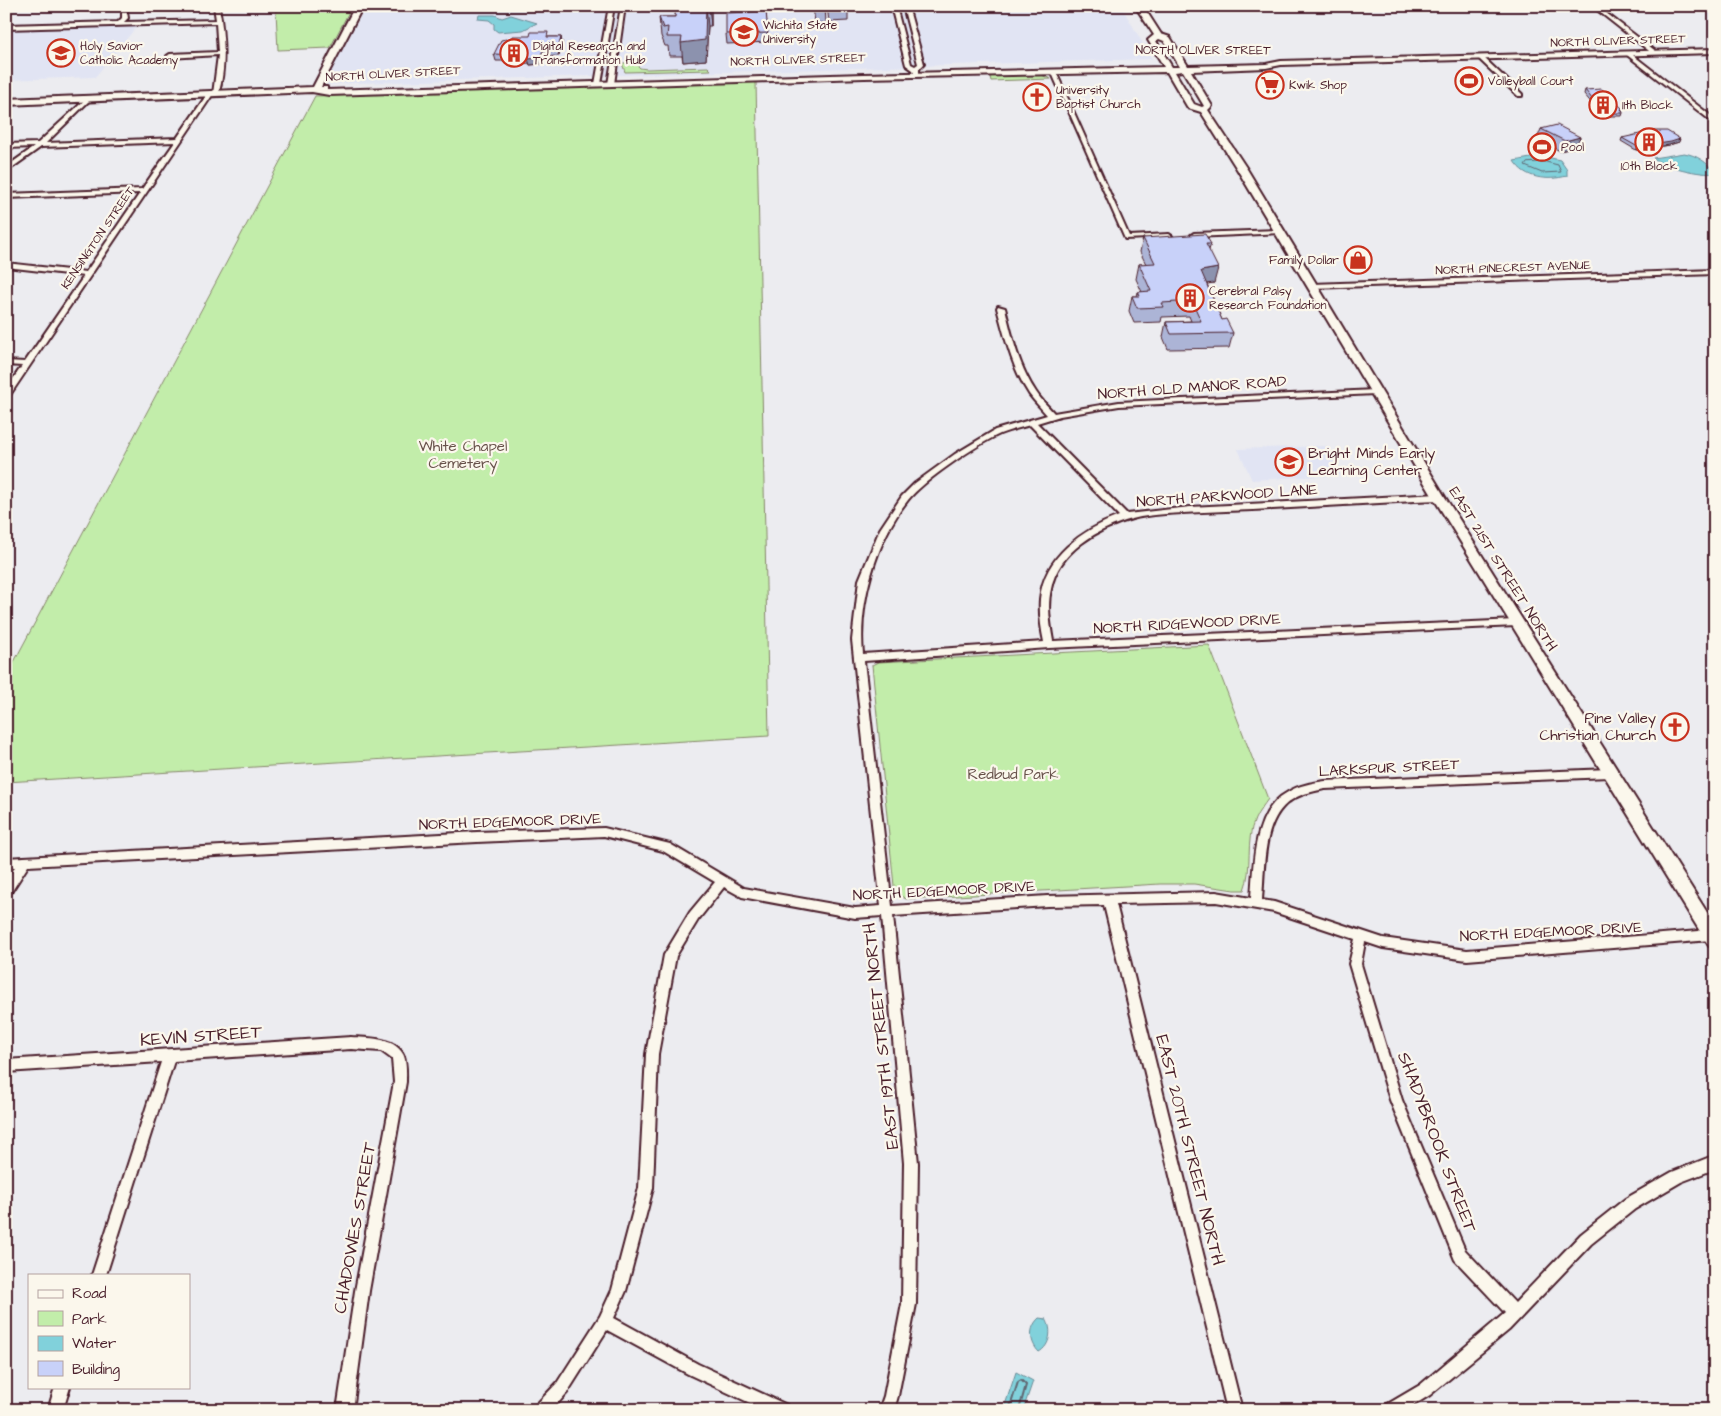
<svg xmlns="http://www.w3.org/2000/svg" width="1721" height="1416" font-family="'Architects Daughter',sans-serif">
<style>
.built{fill:#e1e4f3}
.green{fill:#c2edaa;stroke:#86866a}
.water{fill:#81d1db;stroke:#6b8a95}
.lines{fill:none;stroke-linecap:round;stroke-linejoin:round}
.shore-far1{stroke:#606671;stroke-width:1}
.shore{stroke:#606671;stroke-width:2}
.street-casing{stroke:#4a1f2b;stroke-width:4}
.secondary-casing{stroke:#4a1f2b;stroke-width:4}
.street{fill:#fbf7ec;fill-rule:evenodd}
.secondary{fill:#fbf7ec;fill-rule:evenodd}
.wall{fill:#acb4d6;stroke:#4a1f2b}
.shaded-wall{fill:#8c92ae;stroke:#4a1f2b}
.building{fill:#c8d1f9;stroke:#4a1f2b}
.labels{text-anchor:middle;dominant-baseline:central;stroke-width:4.5;stroke-linejoin:round;paint-order:stroke}
.far-poi-label{font-size:12px;fill:#4a1f2b;stroke:#fbf7ec;text-anchor:start}
.far-street-label{font-size:12px;fill:#4a1f2b;stroke:#fbf7ec}
.street-label{font-size:15px;fill:#4a1f2b;stroke:#fbf7ec}
.park-label{font-size:15px;fill:#68524b;stroke:#fbf7ec}
.poi-label{font-size:15px;fill:#4a1f2b;stroke:#fbf7ec;text-anchor:start}
.near-street-label{font-size:18px;fill:#4a1f2b;stroke:#fbf7ec}
</style>
<rect width="100%" height="100%" fill="#ececf0"/>
<filter id="ink" filterUnits="userSpaceOnUse"><feTurbulence type="fractalNoise" baseFrequency=".02" numOctaves="2"/><feDisplacementMap in="SourceGraphic" scale="10" xChannelSelector="R" yChannelSelector="G"/><feConvolveMatrix kernelMatrix="1 2 1 2 8 2 1 2 1" color-interpolation-filters="sRGB"/></filter>
<g filter="url(#ink)">
<path class="built" d="M366 6H1121L1152 59 324 84Z
M138 25 95 77 6 80V29Z
M1325 446 1341 475 1252 480 1238 449Z"/>
<path class="green" d="M274 6H352L330 48 278 50 276 12Z
M622 63H635L640 68 647 69 708 67 711 70 625 72Z
M996 75H1041L1051 79 991 81 990 77Z
M756 82 769 736 6 782V677L315 96Z
M1209 645 1268 799C1264 805 1258 812 1255 819 1245 841 1253 868 1244 890H1234L1194 884H1160L906 899 897 894 894 886 872 665 878 662Z"/>
<path class="water" d="M479 15H495L502 18 511 15 537 23 523 30 498 32 494 29V24L489 20 478 19Z
M1684 153C1696 155 1708 162 1715 173 1703 176 1662 166 1653 158Z
M1542 156 1560 160 1567 170V176C1547 181 1525 179 1514 161Z
M1039 1318 1046 1319C1053 1330 1050 1346 1039 1352 1030 1343 1028 1328 1039 1318Z
M1016 1372 1033 1381 1023 1410 1004 1408Z"/>
<g class="lines">
<path class="shore-far1" d="M1546 162 1558 165 1561 172 1542 173 1525 166 1527 163Z"/>
<path class="shore" d="M1009 1410 1018 1382 1021 1380 1026 1385 1019 1410"/>
<g class="street-casing">
<path id="street" d="M122 6H126L128 18 124 22 216 20 214 6H219C224 35 227 67 218 95L213 94 218 55 170 58 167 56 170 54 218 52 216 23 6 29V25L118 22 122 18Z
M609 6H614L601 84 598 86 595 84Z
M621 6H625L614 84 611 86 608 84Z
M891 6H896L911 64 915 66 918 64 903 6H908L924 64 919 69V76H915L913 70 906 65Z
M1592 6H1597L1657 52V54H1653Z
M1710 6H1715V8Z
M1629 52 1715 119V124L1627 55 1626 54Z
M1479 57H1483L1522 94V96H1518L1479 59Z
M1051 71 1056 72 1129 236 1169 234 1172 236 1171 237 1125 239Z
M208 93 213 94 10 395 6 397V389L22 366 6 365V361L25 362 84 276 6 267V263L86 272 140 193 6 198V194L142 189 175 142 41 147 6 172V167L34 147 6 148V144L38 143 88 97 90 98V100L46 143 177 138Z
M1280 230 1283 232 1282 233 1194 237 1191 235 1194 233Z
M1715 270V274L1312 288 1309 286 1312 284Z
M998 306 1005 308C1012 337 1019 367 1036 392 1041 400 1048 406 1054 413L1119 402 1375 390 1379 392 1375 394 1119 406 1060 416 1037 423 1127 514 1190 507 1439 494 1443 497 1439 500 1415 501C1361 504 1307 507 1253 510 1224 511 1195 512 1166 514 1155 515 1143 516 1132 519 1099 528 1058 551 1051 589 1047 606 1050 624 1053 641L1516 620 1521 623 1516 626 1049 648 864 661 892 906 1047 896 1216 892 1251 898C1254 864 1252 811 1288 792 1299 785 1312 783 1325 781L1609 769 1613 770 1614 773 1613 776 1609 777 1325 789C1315 791 1304 793 1295 798 1261 816 1265 867 1262 900L1274 902 1383 938 1467 950 1711 930 1715 931V939L1711 940 1467 960 1383 948 1365 942 1361 964 1402 1100 1465 1250 1515 1303 1581 1234 1625 1199 1672 1172 1715 1155V1169L1681 1182 1635 1209 1591 1244 1509 1330 1430 1395 1406 1410H1384L1386 1405 1420 1385 1505 1313 1455 1260 1390 1100 1349 964 1355 939 1274 912 1216 902 1116 904 1242 1410H1227L1104 905 1047 906 893 916 918 1163 916 1304 898 1396 894 1410H879L884 1396 902 1304 904 1163 882 916 855 918 742 897 724 887 698 920 676 956 658 1054 653 1188 626 1291 614 1318 698 1364 787 1405 789 1410H765L688 1374 607 1330 567 1393 552 1410H534L536 1405 557 1383 600 1316 612 1290 639 1188 646 1054 664 955 690 912 715 882 663 851 604 836 477 842 28 866 10 894 6 896V881L15 867 6 868V858L477 832 604 828 670 844 744 888 855 908 881 906 852 640 859 580 880 529 902 496 915 483 955 454 995 430 1047 415C1041 408 1034 401 1029 394 1012 368 1005 337 997 308ZM1030 425 1119 516C1082 530 1044 556 1040 599 1039 613 1041 628 1044 642L863 654C858 604 876 540 908 500 924 480 976 445 1000 434 1009 430 1020 428 1030 425Z
M351 1037C367 1038 394 1037 403 1054 407 1061 406 1074 406 1082L369 1291 353 1410H337L355 1291 394 1082 392 1059 381 1051 351 1049 174 1061 106 1275H92L161 1062 6 1072V1060Z
M55 1387H70L63 1410H48Z"/>
</g>
<g class="secondary-casing">
<path id="secondary" d="M355 6H363L321 87H327V90L864 74 1164 67 1148 40 1154 35 1135 6H1143L1161 34 1170 37 1188 66 1266 64 1281 61 1715 49V53L1281 65 1266 68 1191 71 1212 106 1208 110 1247 169 1445 497 1715 925V949L1709 946 1433 497 1237 169 1201 112 1188 108 1167 72 864 78 329 95 312 92 6 105V99L313 87ZM1159 39 1164 41 1180 67H1172L1156 41ZM1183 71 1204 106 1202 107 1194 104 1175 72Z"/>
</g>
<use href="#street" class="street"/>
<use href="#secondary" class="secondary"/>
</g>
<path class="wall" d="M676 6H711V26H708L706 60 683 62 682 56H669L668 46H665L661 36 659 17H675Z
M813 6H825L826 23H815Z
M827 6H848V21L829 22Z
M766 11 768 42 727 44 726 34Z
M549 37H561L562 43 559 56 544 57 541 64 530 65 529 63 519 64 517 61H496L494 54Z
M1585 90 1623 109 1622 111 1623 113 1622 116H1608L1599 112 1584 94Z
M1541 129 1580 137 1576 147 1560 151 1537 139Z
M1622 138 1679 142 1669 145 1636 150 1621 141Z
M1143 238 1211 244 1209 250 1214 283 1207 284 1222 320 1233 333 1229 348 1168 349 1163 337 1166 322 1191 321 1189 316 1162 317 1161 322 1134 323 1129 311 1132 296H1137L1138 292H1142L1136 279 1139 264H1146L1140 252Z"/>
<path class="shaded-wall" d="M709 6H711V26Z
M706 7 708 26 706 60 683 62 681 43Z
M561 37 562 43 559 56 558 50Z
M543 50 544 57 541 64 530 65 528 59Z
M1580 137 1576 147 1560 151 1565 141Z
M1680 139 1679 142 1669 145 1636 150 1638 147Z
M1218 268 1214 283 1198 285 1201 271Z"/>
<path class="building" d="M676 6H709V7H706L705 40 681 43 682 37H667L668 27 663 28 659 17H675Z
M766 11 768 33 726 34V13Z
M531 32H548L547 37H561L558 50H543L540 58 528 59 529 57H518L516 55 494 54 501 40 513 38V36H530Z
M1602 89 1623 109H1621L1623 113H1610L1600 109 1585 90Z
M1557 125 1580 137 1565 141 1541 129Z
M1653 131H1667L1680 139 1671 142 1638 147 1622 138Z
M1205 234 1211 244H1206L1218 268 1201 271 1222 320 1226 319 1233 333 1171 334 1166 322 1201 321 1192 301 1162 303 1164 307 1137 308 1132 296H1140L1138 292 1151 291 1139 264 1155 263 1143 238Z"/>
</g>
<defs>
<g id="university-ring" transform="scale(1.4375)"><circle r="9.5" fill="#fbf7ec" stroke="#c8321e" stroke-width="1.5"/><path d="M0-5L7-2L0 1L-7-2ZM-4 1L0 2.5L4 1V4Q0 6-4 4Z" fill="#c8321e"/></g>
<g id="school-ring" transform="scale(1.4375)"><circle r="9.5" fill="#fbf7ec" stroke="#c8321e" stroke-width="1.5"/><path d="M0-5L7-2L0 1L-7-2ZM-4 1L0 2.5L4 1V4Q0 6-4 4Z" fill="#c8321e"/></g>
<g id="building-ring" transform="scale(1.4375)"><circle r="9.5" fill="#fbf7ec" stroke="#c8321e" stroke-width="1.5"/><path d="M-4-6H4V6H1V3H-1V6H-4ZM-2.5-4.3h1.7v1.8h-1.7ZM.8-4.3h1.7v1.8H.8ZM-2.5-1h1.7V.8h-1.7ZM.8-1h1.7V.8H.8Z" fill="#c8321e"/></g>
<g id="stadium-ring" transform="scale(1.4375)"><circle r="9.5" fill="#fbf7ec" stroke="#c8321e" stroke-width="1.5"/><path d="M0-5a6.5 5 0 1 0 0 10a6.5 5 0 1 0 0-10ZM-3.5-1.8h7v3.6h-7Z" fill="#c8321e"/></g>
<g id="supermarket-ring" transform="scale(1.4375)"><circle r="9.5" fill="#fbf7ec" stroke="#c8321e" stroke-width="1.5"/><path d="M-6-5.5h2.5l.6 2H6L4.5 2H-2.5L-4.4-4H-6ZM-1.5 3.2a1.3 1.3 0 1 0 .1 0ZM3 3.2a1.3 1.3 0 1 0 .1 0Z" fill="#c8321e"/></g>
<g id="church-ring" transform="scale(1.4375)"><circle r="9.5" fill="#fbf7ec" stroke="#c8321e" stroke-width="1.5"/><path d="M-1.2-6h2.4v3.5h3.3v2.4h-3.3V6h-2.4V-.1h-3.3v-2.4h3.3Z" fill="#c8321e"/></g>
<g id="shop-ring" transform="scale(1.4375)"><circle r="9.5" fill="#fbf7ec" stroke="#c8321e" stroke-width="1.5"/><path d="M-5-2.5h2.3a2.7 3.5 0 0 1 5.4 0H5L5.5 6h-11ZM-1.5-2.5h3a1.5 2.3 0 0 0-3 0Z" fill="#c8321e"/></g>
</defs>
<g fill-rule="evenodd">
<use href="#university-ring" x="744" y="32"/>
<use href="#school-ring" x="61" y="53"/>
<use href="#building-ring" x="514" y="53"/>
<use href="#stadium-ring" x="1469" y="81"/>
<use href="#supermarket-ring" x="1270" y="85"/>
<use href="#church-ring" x="1037" y="97"/>
<use href="#building-ring" x="1603" y="105"/>
<use href="#building-ring" x="1649" y="142"/>
<use href="#stadium-ring" x="1542" y="147"/>
<use href="#shop-ring" x="1358" y="260"/>
<use href="#building-ring" x="1190" y="298"/>
<use href="#school-ring" x="1289" y="462"/>
<use href="#church-ring" x="1675" y="727"/>
</g>
<g class="labels">
<g class="far-poi-label">
<text x="763" y="25">Wichita State<tspan x="763" dy="14">University</tspan></text>
<text x="80" y="46">Holy Savior<tspan x="80" dy="14">Catholic Academy</tspan></text>
<text x="533" y="46">Digital Research and<tspan x="533" dy="14">Transformation Hub</tspan></text>
<text x="1488" y="81">Volleyball Court</text>
<text x="1289" y="85">Kwik Shop</text>
<text x="1056" y="90">University<tspan x="1056" dy="14">Baptist Church</tspan></text>
<text x="1622" y="105">11th Block</text>
<text x="1561" y="147">Pool</text>
<text x="1649" y="166" text-anchor="middle">10th Block</text>
<text x="1339" y="260" text-anchor="end">Family Dollar</text>
<text x="1209" y="291">Cerebral Palsy<tspan x="1209" dy="14">Research Foundation</tspan></text>
</g>
<g class="far-street-label">
<text transform="translate(1618 41) rotate(-2)">NORTH OLIVER STREET</text>
<text x="1203" y="50">NORTH OLIVER STREET</text>
<text transform="translate(798 60) rotate(-2)">NORTH OLIVER STREET</text>
<text transform="translate(393 74) rotate(-3)">NORTH OLIVER STREET</text>
<text transform="translate(98 238) rotate(-56)">KENSINGTON STREET</text>
<text transform="translate(1513 268) rotate(-2)">NORTH PINECREST AVENUE</text>
</g>
<g class="street-label">
<text transform="translate(1192 388) rotate(-4)">NORTH OLD MANOR ROAD</text>
<text transform="translate(1227 496) rotate(-4)">NORTH PARKWOOD LANE</text>
<text transform="translate(1503 569) rotate(58)">EAST 21ST STREET NORTH</text>
<text transform="translate(1187 624) rotate(-3)">NORTH RIDGEWOOD DRIVE</text>
<text transform="translate(1389 768) rotate(-3)">LARKSPUR STREET</text>
<text transform="translate(510 822) rotate(-2)">NORTH EDGEMOOR DRIVE</text>
<text transform="translate(944 891) rotate(-3)">NORTH EDGEMOOR DRIVE</text>
<text transform="translate(1551 932) rotate(-3)">NORTH EDGEMOOR DRIVE</text>
</g>
<g class="park-label">
<text x="463" y="446">White Chapel<tspan x="463" dy="17">Cemetery</tspan></text>
<text x="1013" y="774">Redbud Park</text>
</g>
<g class="poi-label">
<text x="1308" y="453">Bright Minds Early<tspan x="1308" dy="17">Learning Center</tspan></text>
<text x="1656" y="718" text-anchor="end">Pine Valley<tspan x="1656" dy="17">Christian Church</tspan></text>
</g>
<g class="near-street-label">
<text transform="translate(201 1036) rotate(-4)">KEVIN STREET</text>
<text transform="translate(881 1036) rotate(-96)">EAST 19TH STREET NORTH</text>
<text transform="translate(1437 1142) rotate(69)">SHADYBROOK STREET</text>
<text transform="translate(1190 1150) rotate(76)">EAST 20TH STREET NORTH</text>
<text transform="translate(355 1228) rotate(-80)">CHADOWES STREET</text>
</g>
</g>
<rect width="1721" height="1416" fill="none" stroke="#fbf7ec" stroke-width="25"/>
<rect x="12" y="12" width="1696" height="1391" fill="none" stroke="#4a1f2b" stroke-width="2" filter="url(#ink)"/>
<rect x="28" y="1274" width="162" height="115" fill="#fbf7ec" stroke="#b4a19f"/>
<rect x="38" y="1290" width="25" height="8" fill="#fbf7ec" stroke="#b4a19f"/>
<text x="72" y="1298" font-size="15" fill="#4a1f2b">Road</text>
<rect x="38" y="1311" width="25" height="15" fill="#c2edaa" stroke="#b4a19f"/>
<text x="72" y="1324" font-size="15" fill="#4a1f2b">Park</text>
<rect x="38" y="1336" width="25" height="15" fill="#81d1db" stroke="#b4a19f"/>
<text x="72" y="1348" font-size="15" fill="#4a1f2b">Water</text>
<rect x="38" y="1361" width="25" height="15" fill="#c8d1f9" stroke="#b4a19f"/>
<text x="72" y="1374" font-size="15" fill="#4a1f2b">Building</text>
</svg>
